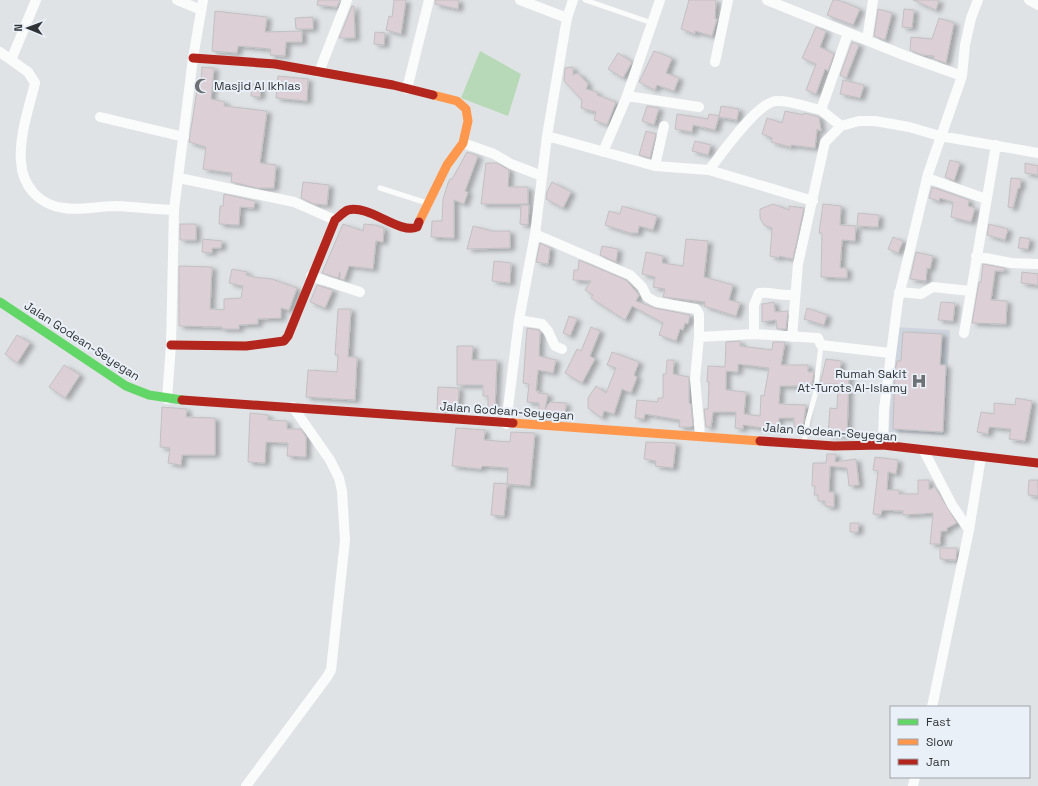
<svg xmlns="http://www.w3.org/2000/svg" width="1038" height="786" font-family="'Space Grotesk',sans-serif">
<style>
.built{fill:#cfd5de}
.green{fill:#b8d9b8}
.building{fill:#dccfd6;stroke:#c1c0c2;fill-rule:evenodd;filter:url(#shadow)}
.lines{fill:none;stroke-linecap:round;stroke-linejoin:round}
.lane{stroke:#fafbfb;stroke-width:5}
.street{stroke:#fafbfb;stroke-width:10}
.fast{stroke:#63d668;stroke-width:9}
.slow{stroke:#ff974d;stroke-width:9}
.jam{stroke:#b3261e;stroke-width:9}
.labels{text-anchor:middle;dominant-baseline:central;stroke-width:4;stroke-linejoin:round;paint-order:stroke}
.poi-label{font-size:12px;fill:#313437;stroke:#eaf0f8;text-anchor:start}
.street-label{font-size:12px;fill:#313437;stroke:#eaf0f8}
</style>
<defs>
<filter id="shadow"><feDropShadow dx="4.5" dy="2.5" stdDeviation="2" flood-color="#0004"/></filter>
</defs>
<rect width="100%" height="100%" fill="#e0e3e6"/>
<path class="built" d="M894 327 950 330 944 435 889 432Z"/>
<path class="green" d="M480 51 521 74 508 116 461 98Z"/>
<path class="building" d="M318 0H340L337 7 317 5Z
M394 0H406L401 34 386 30 389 16 392 17Z
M435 0H459L458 9 435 4Z
M689 0H716L715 19H717L712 36 695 31V34L681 29Z
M833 0H838L860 9 853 25 827 15Z
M913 0H939L936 10Z
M352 6H354L355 38H339Z
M878 9 892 13 885 40 874 36Z
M904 9 914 10 912 28 902 27Z
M215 11 267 17 265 32 302 31V42H286L285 56 270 55 271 49 238 46 237 53 212 51Z
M313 17V29H296L295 18Z
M939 18 954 23 946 63 934 59V56L922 55 910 50 911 37 932 39Z
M816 27 826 31 820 47 834 54 828 71 825 69 816 94 806 90 816 64 802 58Z
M375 32 385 33 384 45 374 44Z
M852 42 859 45 846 78 840 75Z
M654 51 672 58 666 73 679 78 674 91 657 85 655 90 639 82Z
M618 53 632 62 623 78 608 69Z
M202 67 214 68 211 99 225 102 224 106 267 111 260 163 276 165 274 188H257L231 182 232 173 203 169 206 147 189 142 197 90 200 91Z
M573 67V75L578 73 588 84 586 89 597 92V95L616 102 607 125 594 120 596 112 581 108 582 100 564 81 565 68Z
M278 76 308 79 307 101 276 98Z
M843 80 864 85 860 98 840 94Z
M252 84 261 85 260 97 251 96Z
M647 106 659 108 654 125 642 121Z
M721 106 739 109 737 120 719 117Z
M785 111 803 115 804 113 819 117 821 131 817 129 815 148 791 145V147L771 142 772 138 762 134 767 118 782 123Z
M677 114 708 119 709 114 719 116 715 130 693 125 692 132 675 129Z
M646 131 656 134 650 158 639 155Z
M695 141 711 145 708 155 692 151Z
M467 152 478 156 465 191 468 192 464 204 454 200V238L431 237 432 221H442L443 199 448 183 450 179H452Z
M950 160 960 163 954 181 945 177Z
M486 163H497L509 170 508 187H528V204H481Z
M1025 163 1038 166V175L1025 173Z
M1011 178 1021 179 1020 188H1018L1013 208 1008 207Z
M303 182 329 185 327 205 314 204 301 198Z
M552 182 571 192 563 208 546 199 547 192Z
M932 187 969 200 968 206 975 208 971 222 951 217 953 202 940 198 939 201 929 198Z
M224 194 255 201 254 208 240 207 239 225 219 224 220 206H223Z
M773 204 789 210V206L804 208 793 259 779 256V258L770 256 772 228 764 225 760 218V209Z
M823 204 841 206 840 225 856 226 855 241 842 240 840 268H847V278L821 277 822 233H819Z
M521 205H529L528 225 520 224Z
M622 206 657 216 653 230 639 226 638 233H630L605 225 609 211 620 214Z
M858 213 879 215 878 227 857 226Z
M180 224H196V240H180Z
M343 224 363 231 364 224 375 225 384 228 383 242 376 241 373 269 349 266 344 280 340 279V272L338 278 322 273Z
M989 224 1008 229 1005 240 987 235Z
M473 226 492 231H510V248L467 249Z
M893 237 903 241 898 253 888 249Z
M1020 237 1030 239 1028 249 1018 248Z
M203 239 222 241 221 248H212V253L202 252Z
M686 239 708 241 704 277 733 285 729 300 740 303 736 316 704 306 705 302 663 297 665 289 653 287 655 277 642 274 646 252 663 256 662 263 683 266Z
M540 243 550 248 548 264 536 262Z
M602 246 618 249 616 262 600 255Z
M916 252 933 256 930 269 927 268 926 281 910 279Z
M579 260 626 280 639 295 636 301 655 308 690 315 688 324 685 323 683 330 680 329 676 341 659 335 663 323 632 306 625 320 591 298 593 295 585 290 591 281 573 280 574 270H578Z
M494 261 511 263 510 283 492 281Z
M983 264 1004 268V271H995L991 300 1007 301 1006 324 972 323 979 282H981Z
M179 266 212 267 210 309 224 310V299L241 298 243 286 229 283 232 269 247 272 246 275 253 277 272 279 297 288 289 310 281 308V318L258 319V324L239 325V329H222V327L179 326Z
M1022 272 1038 274V285L1021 283Z
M317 285 333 290 325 308 310 302Z
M774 302 775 312 788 311 786 329H777L776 320 762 322V304Z
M941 302 955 303 953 321 938 320Z
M807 308 827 315 824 325 804 319Z
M338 309H351L348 357H357L355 400 306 397 308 370 337 372 338 355H335Z
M569 316 577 319 570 336 563 333Z
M591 327 600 331 590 356 595 359 582 383 565 373 577 349 581 351Z
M527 328 539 330 540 332 539 356 556 360 553 373 538 370 536 391H539L538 393 548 394 545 409 550 402 566 403 565 417H539V403L527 402 529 384 523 383Z
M903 332 942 334 940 365H946L943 432 893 429 895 371 897 361H901Z
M17 335 30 343 17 363 5 354Z
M740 341V346L772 350 773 342H785L781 365H808V372H814L812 384H808L807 386H780L779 404 806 405 803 427H794V418H779L778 430 743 425V429L735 428 736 412H713L711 427H706L704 409H708L709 382H707L708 366 725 367 726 342ZM738 364 769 368 764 396 761 395 760 416 744 414 746 392 726 390V371L738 372Z
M457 346H473L472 360H497L495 408H488V396H483V385H457Z
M612 352 639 362 634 375 637 377 631 393 622 389 614 414 604 411 602 418 588 408V398L596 386 606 393 616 368 607 365Z
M826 359 841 361 840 372H849L847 436 828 435 830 408 837 409 838 384H820Z
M667 360H674L673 374 689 377V403L691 404 693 426 690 427H679L680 420 645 414 644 419 635 418 637 400 658 402V398H663V374H666Z
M64 365 80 375 65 398 49 387Z
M438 387 459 388 458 411 437 409Z
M1016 398 1032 401 1025 441 1009 439 1011 429 989 427 988 434 977 432 981 412 994 414V403L1015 405Z
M162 407 187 409 186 417 215 418V455H182L181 465 168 463 170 448 160 447Z
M250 413 268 415V420L287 421V429H301L306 437V457L287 456 288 443 266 442 265 463 248 462Z
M456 428 485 430 484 440 510 442 511 432 535 433 530 486 507 484 508 468 482 466 481 469 452 466Z
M646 442 676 443 673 468 655 466 656 461 644 459Z
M827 454H836L835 462 856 459 859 485 849 486 847 468 830 466 829 492H834V507L825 506V501H818V495H814L815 486H812L813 463H826Z
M875 457 898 460 896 474 888 472 887 490H899V494H918V480H929V490L935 487 957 523 947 528V531H941L940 544H930L933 513 903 515V511L882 510 881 515 873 514 878 471 873 470Z
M1029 480H1038V496L1028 495Z
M494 483 507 484 504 516 491 515Z
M850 523H859L858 532H850Z
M940 548H957L956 560 940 559Z"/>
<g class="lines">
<path class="lane" d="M585 0 652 23
M380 188 427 203
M804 442 808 420 815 395 821 345"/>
<path class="street" d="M177 0 201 10
M520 0 567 18
M767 0 906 56 962 76
M1029 0 1038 5
M867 40 873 0
M0 52 28 72 35 83C29 108 19 135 21 161 22 186 39 205 64 208 80 211 99 206 116 206 135 207 154 209 174 210
M11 60 36 0
M715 62 728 0
M319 72 347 0
M407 89 429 0
M627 96 699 107
M821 110 841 126
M100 117 184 137
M547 136 655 166 709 170 813 201
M463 143 494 154 511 164 542 176
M603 152 627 96 660 0
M655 166 664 126
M709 170C721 155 759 99 778 101 792 101 807 107 821 110L848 33
M179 178 294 202 335 220
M927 178 986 199
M535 234 630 275 642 287 647 297 656 302 696 309 699 314V337L754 334 818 338 821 345 890 353
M976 256 1011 263 1038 264
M311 276 360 292
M899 292 921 294 933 287 970 291
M519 320 542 324 548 331 555 346 562 349
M964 333 996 145
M754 334V305L759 293C771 291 785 298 795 294
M699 337 695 379 700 436
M792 337 798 264 825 142 841 126 859 121H875L909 127 940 136 1038 153
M167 399 171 345 174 210 193 58 203 0
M506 424 519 320 535 234 547 136 567 18 573 0
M883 445 884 409 898 300 928 174 962 76 965 45 971 18 978 0
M924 451 952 505 969 530
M932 707 969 530 981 457
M246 786 327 677 331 670 345 540 342 491 339 478 330 460 293 407
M913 786 915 777"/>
<path class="fast" d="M0 302 126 386 149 395 182 400"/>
<path class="slow" d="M419 222 447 165 463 143 468 121 466 109 457 101 433 95
M513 423 760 441"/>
<path class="jam" d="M193 58 275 64 393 85 433 95
M171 345 246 346 284 341 288 336 335 220C339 217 343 212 348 210 369 204 400 235 417 227L419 222
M182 400 513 423
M760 441 834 446 883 445 1038 463"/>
</g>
<defs>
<g id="mosque-bare" transform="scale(1.2)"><path d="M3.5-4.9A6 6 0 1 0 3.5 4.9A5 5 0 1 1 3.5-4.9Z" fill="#6e7174" stroke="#eaf0f8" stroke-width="2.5" paint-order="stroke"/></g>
<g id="hospital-bare" transform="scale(1.2)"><path d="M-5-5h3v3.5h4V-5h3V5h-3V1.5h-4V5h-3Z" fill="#6e7174" stroke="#eaf0f8" stroke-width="2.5" paint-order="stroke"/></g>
</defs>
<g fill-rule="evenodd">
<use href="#mosque-bare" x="202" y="86"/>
<use href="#hospital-bare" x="919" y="381"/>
</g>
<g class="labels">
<g class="poi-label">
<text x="214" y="86">Masjid Al Ikhlas</text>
<text x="907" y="374" text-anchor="end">Rumah Sakit<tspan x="907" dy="14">At-Turots Al-Islamy</tspan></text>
</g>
<g class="street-label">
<text transform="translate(82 341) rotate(33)">Jalan Godean-Seyegan</text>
<text transform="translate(507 411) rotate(4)">Jalan Godean-Seyegan</text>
<text transform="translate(830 432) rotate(4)">Jalan Godean-Seyegan</text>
</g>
</g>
<rect x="890" y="706" width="140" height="72" fill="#eaf0f8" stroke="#a0a5ab"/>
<rect x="898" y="719" width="20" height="6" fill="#63d668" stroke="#a0a5ab"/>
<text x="926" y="726" font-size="12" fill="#313437">Fast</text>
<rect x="898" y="739" width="20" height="6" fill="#ff974d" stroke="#a0a5ab"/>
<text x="926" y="746" font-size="12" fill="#313437">Slow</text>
<rect x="898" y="759" width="20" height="6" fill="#b3261e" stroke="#a0a5ab"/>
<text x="926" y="766" font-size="12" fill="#313437">Jam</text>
<g transform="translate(28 28) rotate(271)" stroke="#eaf0f8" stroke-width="3" paint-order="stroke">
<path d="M0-3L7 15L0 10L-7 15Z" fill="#313437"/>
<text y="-6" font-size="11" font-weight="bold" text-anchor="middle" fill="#313437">N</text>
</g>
</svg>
